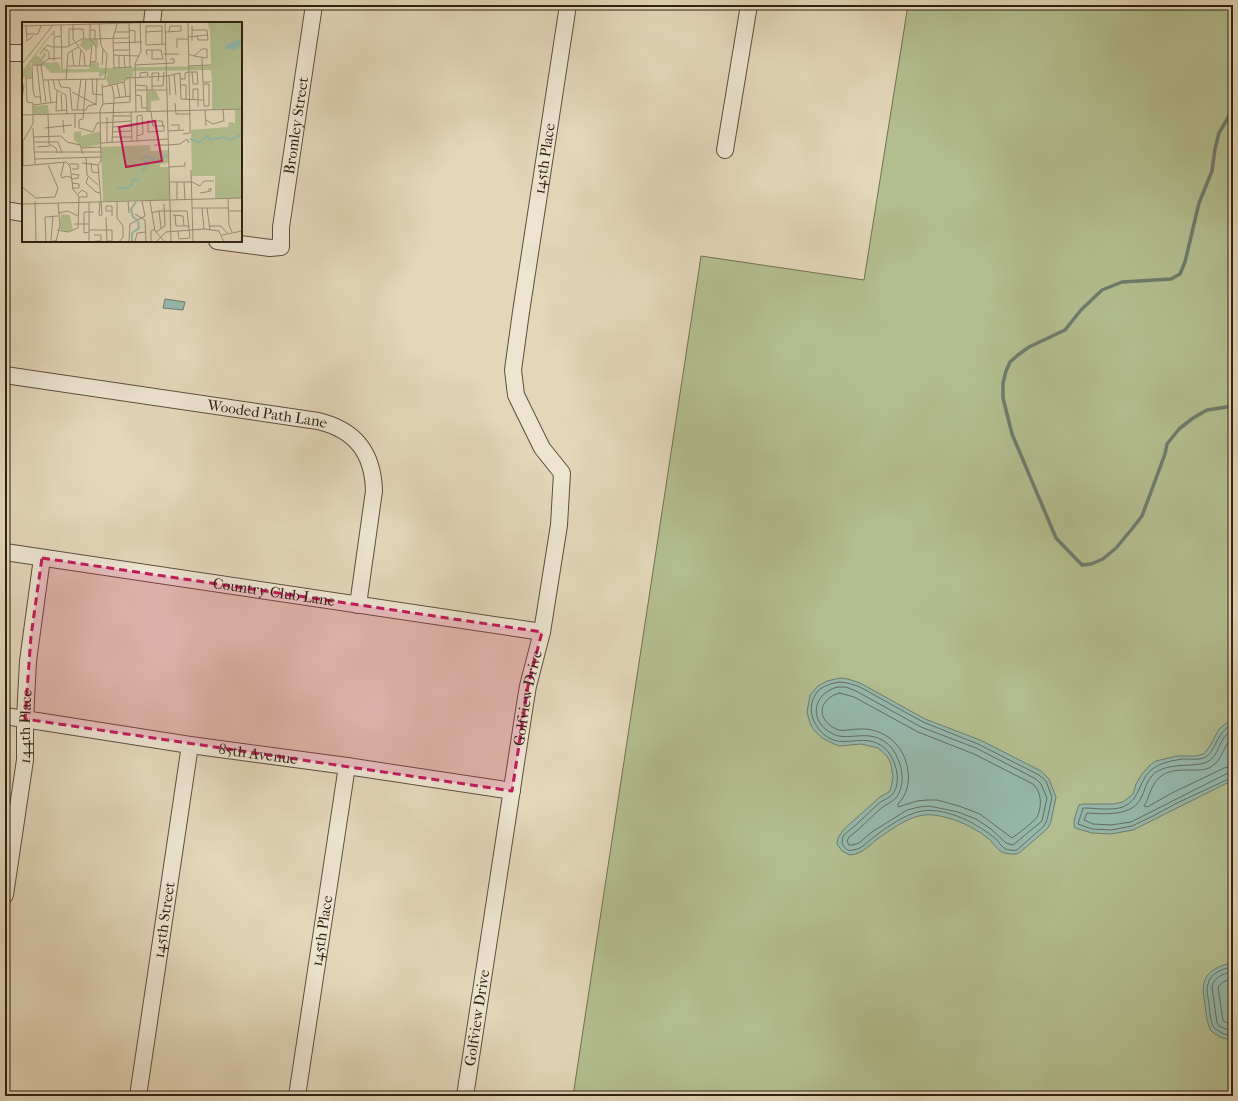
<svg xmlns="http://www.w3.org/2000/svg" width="1238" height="1101" font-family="'IM FELL French Canon',serif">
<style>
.green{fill:#b3be90;stroke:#727051}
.water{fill:#95b9ac;stroke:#6d7c6e}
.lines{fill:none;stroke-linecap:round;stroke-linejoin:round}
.shore{stroke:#636d5f;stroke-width:1}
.stream{stroke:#6d7c6e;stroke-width:3.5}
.minor-casing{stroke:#5e4e3c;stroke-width:18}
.minor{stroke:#ede4d2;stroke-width:16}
.marked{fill:#c2185b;fill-opacity:0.2;stroke:#c2185b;stroke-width:3;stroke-dasharray:8 5;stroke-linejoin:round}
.labels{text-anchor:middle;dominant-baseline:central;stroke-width:3;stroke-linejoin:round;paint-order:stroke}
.street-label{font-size:15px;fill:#312112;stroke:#ede4d2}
.inset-river{fill:none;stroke:#95b9ac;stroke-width:2}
.inset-road{fill:none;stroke:#9c8e76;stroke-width:1}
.view{fill:#c2185b;fill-opacity:0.15;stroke:#c2185b;stroke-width:2}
.inset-edge{fill:none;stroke:#312112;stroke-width:2}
</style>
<rect width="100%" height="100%" fill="#e3d6b9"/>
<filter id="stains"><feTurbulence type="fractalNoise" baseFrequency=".005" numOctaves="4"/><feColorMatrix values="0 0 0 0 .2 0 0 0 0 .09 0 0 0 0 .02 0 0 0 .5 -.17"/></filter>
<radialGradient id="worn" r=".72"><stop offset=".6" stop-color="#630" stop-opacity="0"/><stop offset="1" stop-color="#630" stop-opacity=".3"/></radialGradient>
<path class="green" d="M908 5H1233V1096H573L701 256 864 280Z"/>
<path class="water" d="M165 299 185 302 183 310 163 308Z
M840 678 848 679 860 683 925 719 980 740 1041 771 1049 779 1056 797 1051 821 1049 826 1047 829 1019 853C1015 855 1006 854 1002 852 999 851 992 842 989 839 973 826 954 818 934 815 913 812 892 829 876 840 868 847 861 854 850 855L842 851 837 844 838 838 843 830 880 797 889 792 891 788 893 777 891 764 887 756 878 748 861 744 839 746 834 744 822 738 813 729 810 723 807 712 810 695 818 686 827 681Z
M1233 718V780L1133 830 1111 834 1092 833 1075 828C1072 821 1077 812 1079 805L1083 804H1114L1123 802 1133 794 1136 784 1142 774 1150 765 1156 761 1177 756H1195L1204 754 1210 746 1219 729Z
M1233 963V1041L1220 1037 1211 1031C1207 1023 1206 1014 1205 1004 1204 997 1202 989 1204 983 1206 971 1222 964 1233 963Z"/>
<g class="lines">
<path class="shore" d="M840 682 847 683 858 686 923 722 978 744 1039 775 1046 781 1052 797 1047 820 1044 826 1017 850C1014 851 1005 850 1003 847 1000 845 999 842 997 840 979 824 946 807 922 811 905 814 887 827 874 837 867 842 862 849 853 850 848 852 844 848 842 843L843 836C847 832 852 828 857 824 864 818 870 811 877 805 881 801 887 799 892 795 900 786 898 770 893 760 889 751 883 745 874 742 859 737 842 746 829 738 812 728 804 704 820 689 826 685 833 683 840 682Z
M837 687H846L856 691 921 727 976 748 1036 779 1041 784 1047 798 1042 821 1013 845 1006 843 991 829 976 819 958 812 929 806 919 807 907 810 872 832 859 843 852 845H849L847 841 849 837C860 829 869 819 879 810 884 805 891 803 896 798 905 786 903 769 897 757 893 747 885 740 875 737 862 733 843 740 833 734 809 722 811 695 837 687Z
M840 693 854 697 918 732 974 754 1033 784C1042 792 1042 807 1037 817 1035 821 1015 836 1012 838L980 814 959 806 937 800H927L917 801 898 807V804C906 796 910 783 908 771 905 746 885 728 860 729 852 729 842 732 836 729 815 719 819 698 840 693Z
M1233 723C1229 726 1225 729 1222 733 1216 740 1213 754 1204 758 1198 760 1190 759 1183 759 1175 760 1164 762 1157 766 1138 775 1142 800 1123 807 1110 811 1096 808 1083 808L1078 824 1092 829 1111 830 1132 826 1153 816 1177 803 1233 777
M1233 729C1231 731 1228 733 1226 735 1219 743 1218 755 1209 761 1198 768 1173 762 1158 771 1148 776 1146 787 1142 796 1134 817 1104 814 1087 813L1084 820 1093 824 1111 825 1131 822 1228 773 1233 772
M1233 737C1223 745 1223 760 1211 767 1204 771 1195 770 1186 770 1163 770 1155 777 1148 798 1147 801 1145 804 1144 806L1147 807 1172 793 1224 768 1233 766
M1233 967C1224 968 1210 973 1208 984 1206 990 1208 997 1209 1003 1210 1012 1210 1021 1214 1028L1222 1033 1233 1037
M1233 972C1224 973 1214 977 1212 987L1217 1023 1219 1026 1233 1032
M1233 978 1223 982 1218 987 1223 1021 1233 1025"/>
<path class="stream" d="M1230 5 1233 7
M1233 114 1229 116 1219 133 1215 149 1212 171 1199 203 1185 262 1180 274 1171 279 1122 282 1102 290 1081 310 1065 330 1029 347 1018 355 1010 362 1006 371 1003 383V398L1012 434 1056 538 1082 565 1091 564 1103 559 1116 548 1131 530 1142 516 1165 454 1167 444 1179 429 1193 418 1207 410 1233 406"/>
<g class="minor-casing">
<g id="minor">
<path d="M152 23 154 5"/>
<path d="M5 53H23"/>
<path d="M725 150 749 5"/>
<path d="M5 210 23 213"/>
<path id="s1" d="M217 241 270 248 281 247V227L314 5"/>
<path id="s2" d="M5 375 318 421C356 430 373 453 374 491L358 605"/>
<path id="s3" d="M5 552 542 632"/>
<path id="s4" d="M5 716 190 745 347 766 512 791"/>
<path id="s5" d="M5 895 25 760V719L28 661 42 558"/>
<path id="s6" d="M138 1096 190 745"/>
<path id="s7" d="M297 1096 347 766"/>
<path id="s8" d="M465 1096 525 704 528 686 542 632 559 525 562 473 542 448 516 395 513 370 521 312 568 5"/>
</g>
</g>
<use href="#minor" class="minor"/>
</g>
<path class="marked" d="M42 558 542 632 528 686 512 791 25 719 31 636Z"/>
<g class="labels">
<g class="street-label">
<text stroke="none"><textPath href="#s1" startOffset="187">Bromley Street</textPath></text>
<text stroke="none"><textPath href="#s8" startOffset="961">145th Place</textPath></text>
<text stroke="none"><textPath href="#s2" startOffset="265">Wooded Path Lane</textPath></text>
<text stroke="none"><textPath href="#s3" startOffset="272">Country Club Lane</textPath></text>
<text stroke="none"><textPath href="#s8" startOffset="403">Golfview Drive</textPath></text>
<text stroke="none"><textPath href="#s5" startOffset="170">144th Place</textPath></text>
<text stroke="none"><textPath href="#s4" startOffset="256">85th Avenue</textPath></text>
<text stroke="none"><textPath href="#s6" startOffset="178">145th Street</textPath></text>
<text stroke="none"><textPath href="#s7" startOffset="167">145th Place</textPath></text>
<text stroke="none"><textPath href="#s8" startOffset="79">Golfview Drive</textPath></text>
</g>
</g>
<g transform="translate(22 22)">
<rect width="220" height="220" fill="#e3d6b9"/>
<path d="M185 0H220V176L193 177V154H170L169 108 206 105 207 100 213 101V87L190 88V60L182 62V59H190L189 48 111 49V55L87 64 84 57 86 50 77 56V50L29 51 22 44 8 41 10 55 0 56V49L34 5 29 12 33 8V14L29 13 14 33 19 36 23 30 24 34 20 38 24 41 36 40 39 47H67L69 40H77V46L189 44 188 8ZM76 17V26L70 21 68 27 64 29 57 22 60 21 59 18ZM126 69H134L138 78 129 79V89H125ZM26 83 27 92H12L11 84ZM59 109V114L79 109V122L61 126 52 118V110ZM128 123 129 129 146 128 147 141 138 142V145H147V178L81 179 79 125ZM39 192 48 193 51 208 45 210 38 207Z" fill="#b3be90"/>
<path d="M220 16V21L214 28 203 27 204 23Z" fill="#95b9ac"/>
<path class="inset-river" d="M168 117 177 120 186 114 188 118 201 115 209 118 220 112M120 149 126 143 121 137 124 134 138 140 141 135 146 134M110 164 111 158 117 157M95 165 103 167 110 163M114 180 109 187 111 195 115 198M110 220V211L117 206 116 199"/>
<path class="inset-road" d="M77 0 79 24 85 32 83 57M143 0 149 220M107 1 108 46M68 2V17M39 3 40 47M51 3V17L62 32 63 44M0 4 144 0M4 4 5 19 11 14M170 4V19M68 8H73V17M107 8 113 9V21M170 8H185L186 18H176L175 13M93 10H107M124 10 140 9M143 10H144L159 9V4H148L147 10M4 12H16L19 4M166 15 186 13M68 17 107 16M68 17 74 25V39L69 40M91 21 120 20M140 22V4H124V23L144 22M47 24V7H61L62 17M155 26V17H166M22 27 27 30V37M91 28H107M50 29 52 44M18 32 25 23 30 25H45L60 17H68M142 32H157M166 32 172 34 180 27H185V36L172 34M92 33 116 34M97 33V46M102 33 103 46M125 33 124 28H139L141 37H130V28M180 36 182 84H187V62H182M32 39V15L39 14M0 42 31 3M15 42 19 81M19 43 24 80M19 43 26 37 39 36M80 43 81 27M113 43 152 41V37H148M46 44H68L70 22M57 44 59 28M166 44 189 43M91 46 110 45M92 46 91 16 95 2M152 52 154 73M147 53 148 73M118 55V51L125 50 126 54M70 56 71 72 81 73M31 57 33 67 44 73 45 92M36 57 39 65 48 66M44 57 46 31 56 25M64 57 61 97 57 98V106L71 110 75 101H79M158 57H163V51L166 50H175L176 62H171L170 50M21 58 83 57M26 58 29 80M95 62 98 76M114 63 125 64V90M158 63H164V78M130 64H141L142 50M81 65 102 60M48 66 50 88H64L66 84 74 82M114 68H145M35 69 34 89 45 88M130 69V51H137L136 59M50 70 75 83M39 72 40 88M114 73 119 74 120 86H125M19 75H13L11 68 10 43H19M104 75 102 60 105 56 145 54 158 51 159 77 181 78M92 76 109 74M171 78V67H176V85M0 79 2 62M153 81 154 92H169M74 82 75 56M81 82 108 80V55M11 83 34 80M55 88 59 57M183 88 184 104M201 88 202 100M109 90 110 120M114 90 113 42 119 29 118 1M129 90 131 104H143M26 92 27 122 34 126 35 131M53 92V106M0 93 220 87M91 94H109M41 98 42 111M126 98V110L142 109V104M184 98 191 102 201 99M131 99H140L141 104M79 101 109 99M149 103H157V109M90 105 111 104M11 106 13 142M23 106 50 103M146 109 162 108M90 110 110 109M161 112 168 111V106L166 0M115 114 121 112 120 93M12 115 39 114 45 120 58 123 61 132M90 115H110M12 120H36L40 131M115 120V94L120 93M79 121 146 117M85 121V95M90 121 92 74 90 64M132 123H146M146 123 158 122 165 117 167 121M15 125 28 124M60 126 79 125M13 130H79M64 136 65 153 76 163M13 137 79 135M42 140 39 153 40 156 45 154 50 156M60 141 76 143M69 141 70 150 77 151M47 142H56V147H50M0 144 44 140 48 144 51 167 57 175 56 206 46 210 35 208M1 144V119L11 102V81L5 80 4 56H10M147 145 163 144V140M169 148 171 220M50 152 57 153 56 156 50 157M66 155 64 161 74 170 78 171M147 160H170L178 164M155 160V178M162 160 163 178M50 161 57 162V166H50M178 164 182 159H192M0 165 14 176 33 175 36 166 26 143M178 171 189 169V166L186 168M56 172 60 168 65 171V175H57M206 177 207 203 210 210M13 179 14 220M106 179 107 191M128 179 133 209 143 220M67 180V220M78 180 77 193 79 194 80 192 76 143 79 139 78 88 81 82 80 62M95 180V196L101 204V215L97 220M0 182 220 176M170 186H207M180 186 182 207M185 186 188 208M90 189H84V184H90V194M137 189 139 206M207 189H220M36 191 46 189 56 194M130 191 136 189H165M113 192 123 198 124 220M151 193 161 194 162 204M153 193 154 204H168M31 194 29 217V220L34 218M84 195 85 219M52 202H67M188 204H199L205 211M67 208H90V219H85M156 209 157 217 168 216 165 189M67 210 62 211V190H72M134 210 143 204 142 182M72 213H79V219H73M200 213 220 209M24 220 23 195 36 194M34 220 38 203 36 181M107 220 108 202 123 194 120 179M113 220 115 211 124 210M129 220V209L133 207M134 220 144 210 182 207 197 209 202 220"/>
<path class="view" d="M133 99 140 139 104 145 97 105Z"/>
<rect width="220" height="220" class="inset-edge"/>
</g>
<rect width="1238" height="1101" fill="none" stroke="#e3d6b9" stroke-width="20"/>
<rect x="6" y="6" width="1226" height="1089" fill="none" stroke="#312112" stroke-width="2"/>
<rect x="10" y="10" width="1218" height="1081" fill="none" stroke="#312112"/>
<rect width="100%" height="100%" filter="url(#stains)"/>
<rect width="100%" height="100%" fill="url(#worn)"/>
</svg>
